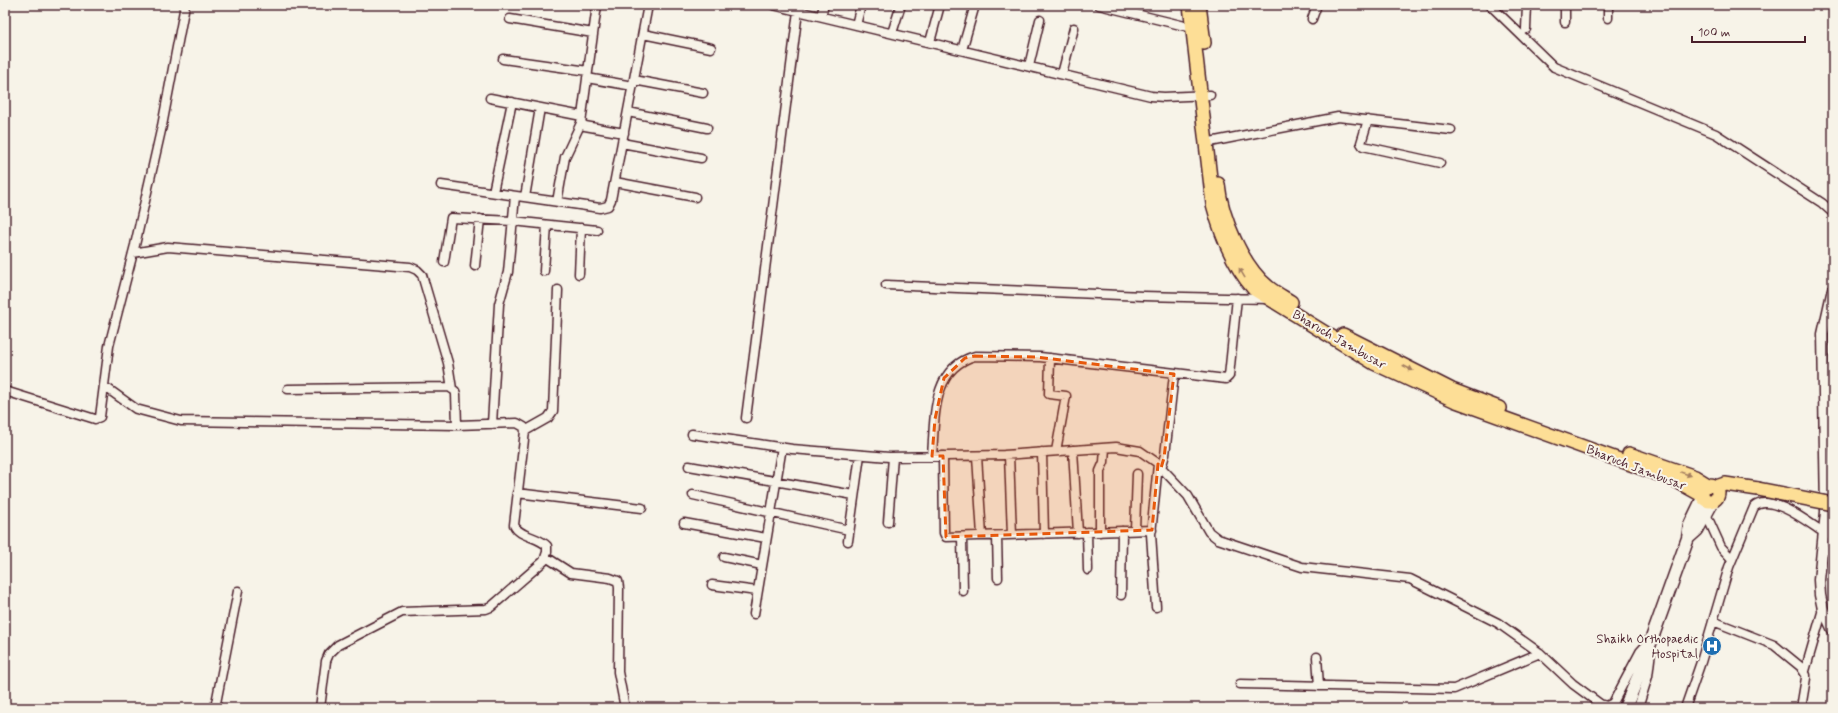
<svg xmlns="http://www.w3.org/2000/svg" width="1838" height="713" font-family="Mynerve,sans-serif">
<style>
.lines{fill:none;stroke-linecap:round;stroke-linejoin:round}
.minor-casing{stroke:#4a1f2b;stroke-width:11}
.tertiary-casing{stroke:#4a1f2b;stroke-width:13}
.secondary-casing{stroke:#4a1f2b;stroke-width:15}
.primary-casing{stroke:#4a1f2b;stroke-width:16}
.minor{stroke:#f7f3e8;stroke-width:8}
.tertiary{stroke:#f7f3e8;stroke-width:10}
.secondary{stroke:#f7f3e8;stroke-width:12}
.primary{stroke:#fdde96;stroke-width:13}
.primary-bridge-casing{stroke:#4a1f2b;stroke-width:16;stroke-linecap:butt}
.primary-bridge{stroke:#fdde96;stroke-width:13}
.oneway{fill:#a47e60}
.marked{fill:#e8590c;fill-opacity:0.2;stroke:#e8590c;stroke-width:3;stroke-dasharray:8 5;stroke-linejoin:round}
.labels{text-anchor:middle;dominant-baseline:central;stroke-width:4;stroke-linejoin:round;paint-order:stroke}
.street-label{font-size:13px;fill:#4a1f2b;stroke:#f7f3e8}
.poi-label{font-size:13px;fill:#4a1f2b;stroke:#f7f3e8;text-anchor:end}
</style>
<rect width="100%" height="100%" fill="#f7f3e8"/>
<filter id="ink" filterUnits="userSpaceOnUse"><feTurbulence type="fractalNoise" baseFrequency=".025" numOctaves="2"/><feDisplacementMap in="SourceGraphic" scale="8" xChannelSelector="R" yChannelSelector="G"/><feConvolveMatrix kernelMatrix="1 2 1 2 8 2 1 2 1" color-interpolation-filters="sRGB"/></filter>
<g filter="url(#ink)">
<g class="lines">
<g class="minor-casing">
<path id="minor" d="M597 5 581 123 585 126 624 133
M773 5 1151 96 1164 97 1210 95
M1099 5 1193 28
M1490 5 1554 67 1716 134 1822 203 1833 213
M1565 5V22
M1608 5V18
M821 16 824 5
M510 19 593 33
M1312 19 1317 5
M856 25 861 5
M1526 29 1527 5
M892 33 901 5
M643 34 711 48
M930 42 940 5
M962 50 975 5
M503 59 588 71
M1029 66 1040 20
M1062 74 1074 28
M587 78 633 86
M634 80 703 93
M490 98 582 116
M628 112 707 128
M1368 120 1361 143 1363 146 1440 163
M622 143 701 158
M1205 143 1338 117 1451 130
M615 182 695 197
M441 185 600 208 608 206 611 200 648 5
M493 192 512 102
M525 197 540 108
M557 202 565 157 581 123
M133 253 168 247 410 267 417 270 422 275 448 363 452 389
M444 262 451 218 513 221 597 230
M475 266 480 219
M544 271 547 225
M579 274 581 228
M886 285 1143 296 1268 299
M1050 358 1049 394 1066 396 1056 451
M104 386 136 409 181 421 457 425 517 423 524 427 525 431 514 525C519 537 538 536 547 546V552L544 561 491 607 486 609 402 612 338 645 329 654 326 661 320 708
M288 389 449 387 455 391 456 394 457 425
M5 391 95 419 100 417 109 346 135 245 162 126 185 5
M746 418 798 11
M492 424 499 304 508 272 515 196
M525 431 548 418 553 411 558 290
M692 434 792 449 889 457 1004 455 1116 447 1140 451 1156 462 1188 496 1209 532 1218 539 1302 567 1410 579 1498 623 1540 653 1573 684 1600 704 1607 706 1613 703 1640 652 1648 643
M1073 450 1078 533
M1042 452 1044 534
M1009 455 1012 535
M932 456C935 419 931 368 975 356L1040 357 1226 379 1229 376 1237 298
M943 456 944 533 946 537 1152 530
M977 456 982 536
M689 466 854 495
M1161 468 1165 455 1174 374
M517 493 642 508
M693 495 849 530
M1706 514 1721 547 1732 559
M888 522 893 457
M684 523 766 538
M1135 530 1137 474
M1087 532 1088 570
M1100 532V471L1104 462 1105 448
M997 536 998 578
M1823 536 1833 534
M962 537 963 591
M848 541 860 455
M1822 550 1833 551
M546 557 571 573 610 578 618 581 619 588 618 672 625 708
M724 557 762 565
M712 585 757 591
M1121 595 1122 531
M1156 607 1151 534 1158 464
M754 614 782 447
M1713 621 1774 645 1801 667 1806 675V678L1801 708
M1317 657 1319 686
M1805 671 1823 609
M1240 684 1454 689 1540 653
M215 708 238 591
M1638 708 1648 676 1651 651
M1685 708 1701 662 1729 567 1754 507C1770 492 1809 523 1823 532"/>
</g>
<g class="tertiary-casing">
<path id="tertiary" d="M1833 289 1823 334 1826 512 1819 580 1820 595 1823 609 1833 630"/>
</g>
<g class="secondary-casing">
<path id="secondary" d="M1688 538 1697 530 1713 501
M1625 708 1638 677 1688 538 1690 525 1703 498"/>
</g>
<g class="primary-casing">
<path id="primary" d="M1190 5 1213 204C1221 234 1233 266 1254 289L1374 363 1456 401 1675 480 1702 495
M1199 5 1204 43
M1218 184C1221 216 1242 266 1268 287 1275 293 1283 297 1291 302
M1343 335 1452 390 1499 408
M1629 454 1695 477 1708 485
M1702 493a8 8 0 1 1 16 0a8 8 0 1 1-16 0Z
M1716 487 1725 484 1758 489"/>
</g>
<use href="#minor" class="minor"/>
<use href="#tertiary" class="tertiary"/>
<use href="#secondary" class="secondary"/>
<use href="#primary" class="primary"/>
<g class="primary-bridge-casing">
<path id="primary-bridge" d="M1758 489 1833 504"/>
</g>
<use href="#primary-bridge" class="primary-bridge"/>
</g>
<defs><path id="oneway-solid" d="M-6-.8H1V-3.2L6.5 0L1 3.2V.8H-6Z"/></defs>
<g class="oneway">
<use href="#oneway-solid" transform="translate(1242 273) rotate(-121)"/>
<use href="#oneway-solid" transform="translate(1408 368) rotate(27)"/>
<use href="#oneway-solid" transform="translate(1686 474) rotate(19)"/>
</g>
</g>
<path class="marked" d="M975 356 1036 357 1174 374 1164 458 1161 468 1158 464 1152 530 946 537 943 456H932L935 419 944 378 965 358Z"/>
<defs>
<g id="hospital-disc" transform="scale(1)"><circle r="9.5" fill="#1f6fb2" stroke="#f7f3e8"/><path d="M-5-5h3v3.5h4V-5h3V5h-3V1.5h-4V5h-3Z" fill="#fff"/></g>
</defs>
<g fill-rule="evenodd">
<use href="#hospital-disc" x="1712" y="646"/>
</g>
<g class="labels">
<g class="street-label">
<text transform="translate(1339 340) rotate(30)">Bharuch Jambusar</text>
<text transform="translate(1636 468) rotate(21)">Bharuch Jambusar</text>
</g>
<g class="poi-label">
<text x="1698" y="639">Shaikh Orthopaedic<tspan x="1698" dy="15">Hospital</tspan></text>
</g>
</g>
<rect width="1838" height="713" fill="none" stroke="#f7f3e8" stroke-width="20"/>
<rect x="10" y="10" width="1818" height="693" fill="none" stroke="#4a1f2b" stroke-width="1.5" filter="url(#ink)"/>
<path d="M1692 36v6h113v-6" fill="none" stroke="#4a1f2b" stroke-width="2"/>
<text x="1698" y="36" font-size="12" fill="#4a1f2b" stroke="#f7f3e8" stroke-width="3" paint-order="stroke">100 m</text>
</svg>
